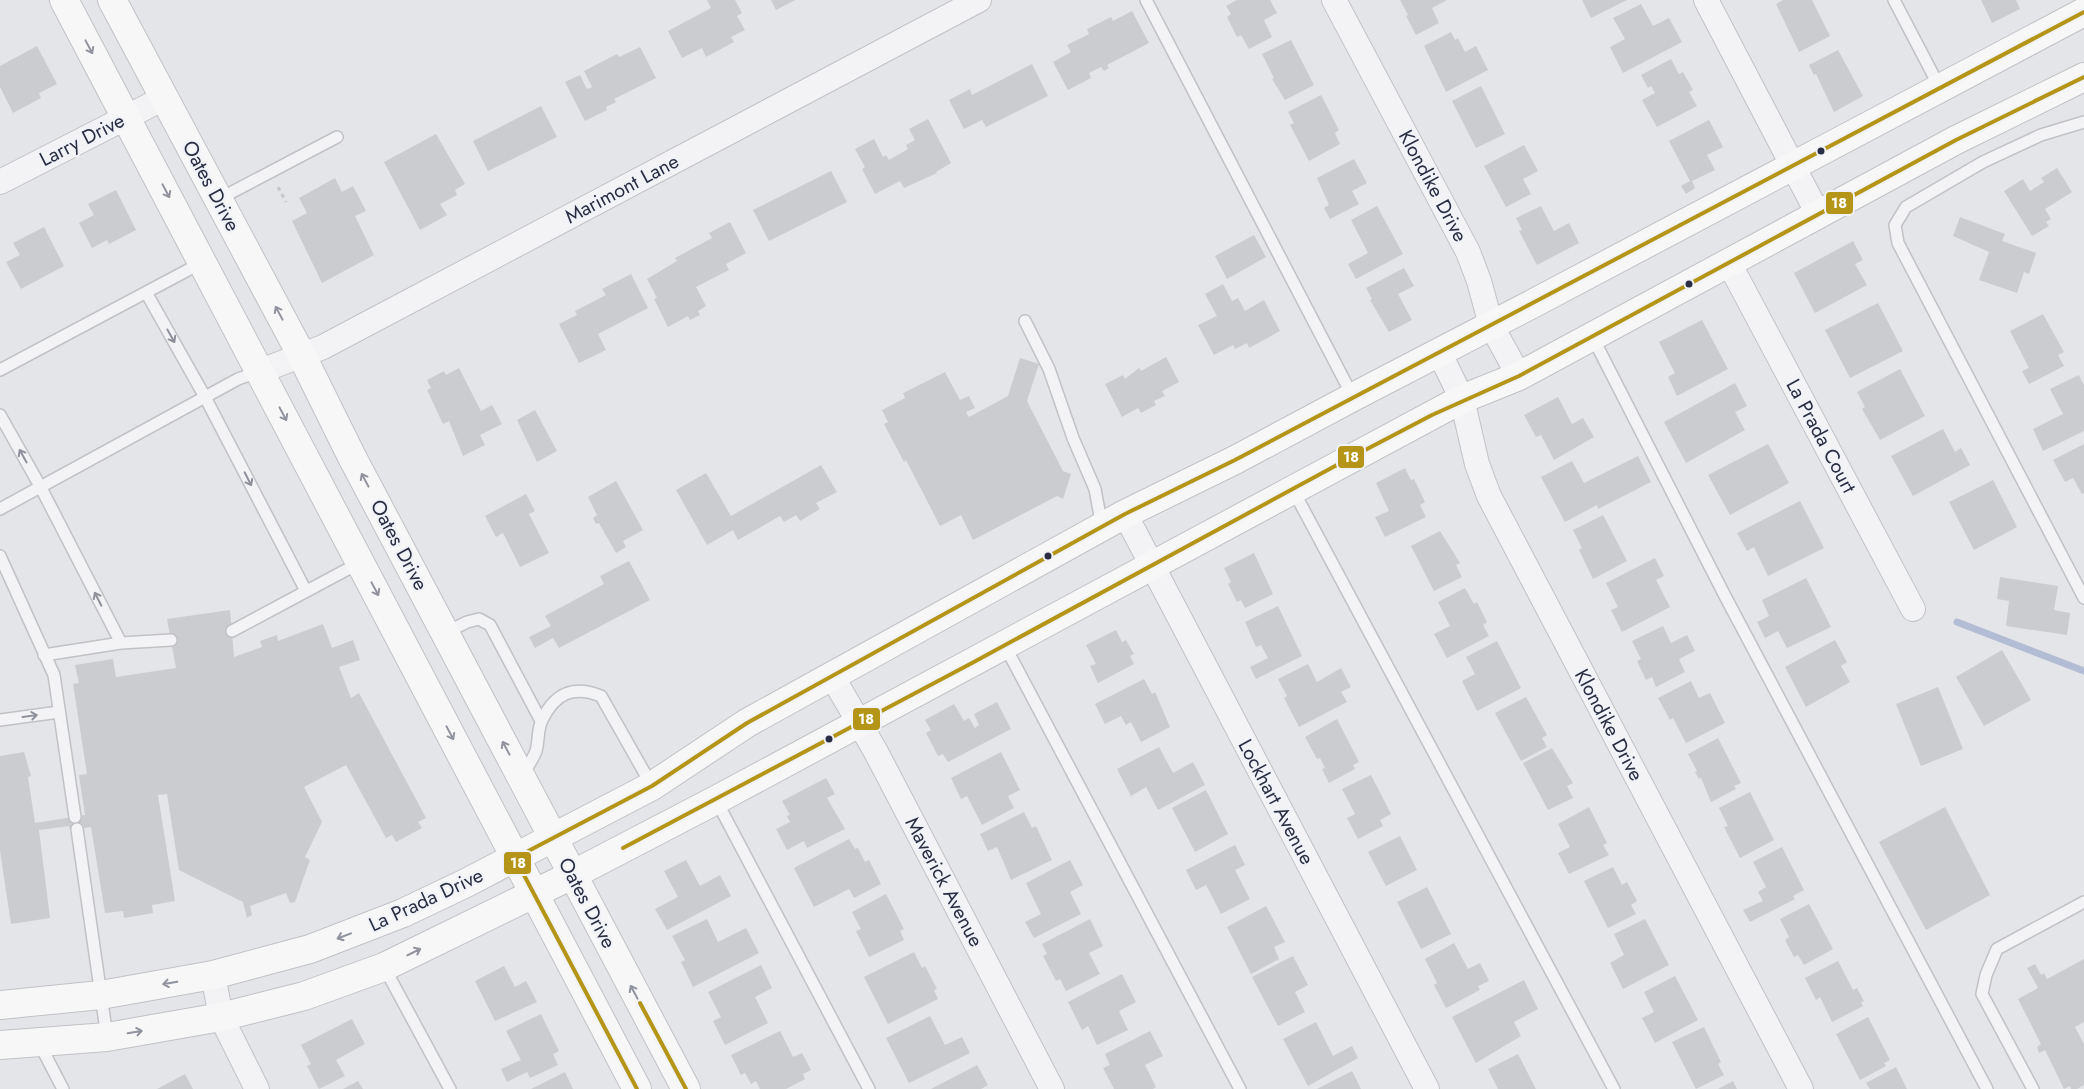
<svg xmlns="http://www.w3.org/2000/svg" width="2084" height="1089" font-family="Jost,sans-serif">
<style>
.lines{fill:none;stroke-linecap:round;stroke-linejoin:round}
.stream{stroke:#b2bcd4;stroke-width:7}
.building{fill:#cbccd0}
.service-casing{stroke:#c1c2c6;stroke-width:14}
.minor-casing{stroke:#c1c2c6;stroke-width:26}
.secondary-casing{stroke:#c1c2c6;stroke-width:30}
.path{stroke:#c6c6cc;stroke-width:3;stroke-dasharray:4 4;stroke-linecap:butt}
.service{stroke:#f3f3f6;stroke-width:11}
.minor{stroke:#f3f3f6;stroke-width:24}
.secondary{stroke:#f7f7f7;stroke-width:28}
.bus-1-casing{stroke:#f1f3f8;stroke-width:8}
.bus-1{stroke:#b49517;stroke-width:4}
.oneway{stroke:#90929d}
.oneway2{stroke:#8e909c}
.bus-dot{fill:#292e43;stroke:#f1f3f8;stroke-width:2}
.labels{text-anchor:middle;dominant-baseline:central;stroke-width:4.5;stroke-linejoin:round;paint-order:stroke}
.street-label{font-size:20px;fill:#292e43;stroke:#f1f3f8}
.line-badge{stroke:#f1f3f8;stroke-width:2}
.badge-label{font-size:14px;text-anchor:middle;font-weight:bold;fill:#fff}
</style>
<rect width="100%" height="100%" fill="#e4e5e8"/>
<g class="lines">
<path class="stream" d="M1957 622 2084 671"/>
</g>
<path class="building" d="M707 0H735L742 13 737 16 745 30 731 37 734 42 706 57 702 48 682 58 668 31 711 8Z
M771 0H795L776 10Z
M1237 0H1270L1277 13 1264 20 1272 37 1249 49 1241 35 1237 37 1227 17 1231 14 1226 6Z
M1400 0H1447L1432 8 1439 23 1416 35 1406 16 1408 15Z
M1582 0H1627L1591 18Z
M1783 0H1812L1830 36 1799 52 1776 4Z
M1981 0H2016L2020 9 1992 23Z
M1641 4 1653 26 1669 18 1682 42 1623 73 1610 47 1625 39 1613 18Z
M1132 11 1149 43 1107 65 1109 68 1104 71 1101 67 1089 73 1091 78 1068 90 1053 62 1071 52 1067 45 1089 34 1087 29 1111 17 1113 21Z
M1451 32 1455 40 1458 38 1465 52 1476 46 1488 70 1446 92 1424 46Z
M1291 40 1314 85 1285 100 1272 79 1274 78 1262 54Z
M37 46 57 84 39 93 41 98 13 113 0 87V66Z
M640 47 656 78 614 99 616 102 606 107 607 110 585 121 565 82 580 75 587 89 592 87 584 71 617 54 619 57Z
M1838 50 1863 96 1834 112 1816 74 1814 75 1809 65Z
M1671 59 1679 74 1683 72 1693 90 1689 92 1697 106 1657 127 1642 100 1655 93 1651 86 1648 88 1641 75Z
M1032 64 1048 96 986 127 982 120 964 129 949 100 970 89 972 95Z
M1481 86 1505 134 1476 148 1452 101Z
M1321 95 1339 130 1335 133 1340 144 1309 161 1290 125 1294 123 1288 112Z
M541 106 557 137 488 171 473 141Z
M928 119 951 163 936 172 937 173 904 188 900 181 875 194 862 169 865 167 855 149 874 139 883 157 886 155 889 160 908 149 906 145 915 140 909 129Z
M1709 120 1723 147 1707 155 1715 170 1692 181 1695 188 1686 194 1681 186 1690 181 1669 141Z
M436 134 465 184 455 190 457 195 440 204 447 215 420 230 384 162Z
M1524 145 1538 171 1523 179 1531 194 1506 207 1484 166Z
M1354 159 1367 183 1352 191 1359 204 1330 219 1324 208 1329 205 1317 178Z
M2057 168 2072 192 2045 209 2051 219 2046 222 2049 226 2032 236 2004 191 2023 179 2030 191 2044 182 2041 178Z
M831 171 847 202 769 241 753 210Z
M335 178 342 192 353 186 366 211 355 216 374 255 322 283 292 221 307 213 299 198Z
M116 190 136 230 109 244 107 240 92 248 79 223 94 215 88 204Z
M1377 206 1403 254 1356 279 1348 264 1368 253 1351 220Z
M1541 206 1554 231 1569 223 1579 243 1537 265 1519 231 1522 230 1516 218Z
M1960 217 2005 234 2002 241 2036 253 2029 274 2024 272 2017 293 1979 280 1989 252 1953 236Z
M730 222 746 253 726 264 729 270 696 287 706 306 698 311 700 315 690 320 688 316 668 327 654 299 657 298 647 279 677 261 675 258 712 238 709 233Z
M44 227 64 266 21 289 6 262 20 255 13 243Z
M1254 235 1266 257 1227 279 1215 256Z
M1853 241 1863 260 1855 264 1867 285 1815 313 1794 273Z
M1404 268 1414 286 1398 294 1412 320 1389 332 1370 300 1372 299 1366 288Z
M631 274 648 308 598 334 606 350 579 363 559 324 577 315 575 311 606 295 602 289Z
M1223 284 1232 301 1238 298 1245 311 1264 300 1280 331 1249 348 1247 343 1235 349 1233 345 1214 355 1198 325 1217 316 1205 294Z
M1878 303 1903 351 1850 378 1825 330Z
M2043 314 2064 352 2058 355 2064 366 2029 384 2022 371 2029 368 2010 331Z
M1702 320 1728 369 1677 396 1668 377 1675 373 1659 342Z
M1166 357 1179 382 1162 391 1165 396 1154 401 1156 405 1141 413 1138 408 1122 417 1105 384 1123 375 1125 379 1139 368 1141 371Z
M1020 358 1039 364 1027 401 1063 471 1071 474 1063 499 1057 496 973 540 961 515 940 526 906 460 904 462 884 424 888 422 882 410 905 398 903 393 945 372 960 400 969 396 975 408 966 412 969 417 1008 396Z
M459 368 481 411 492 405 502 424 480 435 485 445 463 456 449 421 443 424 427 390 431 388 427 380 444 371 446 375Z
M1900 369 1925 416 1880 440 1862 409 1865 407 1857 392Z
M2079 375 2084 385V431L2043 451 2033 429 2063 414 2050 389Z
M1735 383 1747 406 1735 412 1745 430 1686 463 1664 422Z
M1558 397 1572 424 1583 418 1594 437 1554 460 1541 435 1536 437 1524 415Z
M535 410 557 451 537 462 517 420Z
M1943 429 1955 452 1961 448 1970 465 1913 496 1891 456Z
M1768 444 1789 483 1730 515 1708 475Z
M2084 444V493L2082 494 2073 478 2065 482 2053 460Z
M1638 456 1651 482 1598 509 1597 505 1565 522 1541 477 1572 461 1584 483Z
M821 465 837 492 816 503 820 509 800 521 796 515 784 522 780 516 738 540 733 530 707 545 676 490 706 473 731 516Z
M1405 468 1411 480 1414 479 1425 502 1420 505 1426 517 1385 537 1375 517 1389 511 1376 483Z
M1993 480 2017 527 1974 550 1949 502Z
M616 481 643 530 623 541 626 547 616 553 599 523 596 524 593 518 597 515 588 497Z
M526 494 535 511 529 514 549 553 520 567 503 533 496 537 485 516Z
M1800 501 1824 548 1768 576 1754 547 1747 551 1737 533Z
M1603 515 1627 561 1593 579 1579 550 1582 548 1573 530Z
M1440 531 1460 563 1456 565 1462 577 1434 591 1411 546Z
M1254 553 1273 594 1245 608 1241 600 1237 602 1228 584 1231 582 1224 568Z
M1655 558 1664 576 1656 580 1670 607 1622 632 1611 610 1618 607 1606 583Z
M629 561 650 600 559 648 553 638 535 648 529 637 551 626 545 616 604 584 600 576Z
M2000 577 2058 586 2054 610 2070 613 2067 635 2006 626 2009 601 1997 599Z
M1806 578 1831 627 1787 648 1778 631 1765 638 1757 622 1769 616 1762 600Z
M1465 588 1474 604 1477 602 1487 622 1483 625 1489 636 1447 658 1434 634 1450 626 1438 602Z
M1278 606 1302 656 1256 679 1250 667 1268 658 1261 645 1256 647 1245 622Z
M230 610 234 657 262 647 260 641 277 635 278 641 323 624 332 648 353 640 360 660 339 667 351 698 359 693 426 818 418 822 422 828 396 842 392 835 386 838 346 765 304 787 322 822 305 857 310 860 295 902 290 903 286 893 250 906 252 915 247 918 243 902 179 870 167 794 158 795 175 901 152 905 153 913 124 918 123 911 105 913 91 827 70 830 69 826 39 830 50 918 11 924 0 851V756L24 752 31 776 28 777 35 823 85 815 79 775 87 774 73 684 79 683 75 665 113 659 116 677 176 668 167 619Z
M1663 626 1671 643 1687 635 1695 651 1679 659 1685 672 1656 687 1652 677 1646 680 1637 661 1641 659 1632 641Z
M1116 630 1122 642 1126 640 1134 654 1130 656 1134 664 1098 683 1090 666 1096 664 1086 645Z
M1835 640 1847 662 1841 666 1850 682 1806 707 1785 667Z
M1497 641 1521 688 1477 711 1462 681 1475 674 1466 657Z
M2002 650 2031 700 1984 726 1956 677Z
M1308 664 1317 682 1341 668 1351 687 1341 692 1347 702 1299 727 1284 698 1287 696 1278 679Z
M1144 679 1152 694 1155 692 1170 727 1141 742 1131 722 1126 725 1121 716 1105 724 1095 704Z
M1691 681 1699 698 1710 693 1725 723 1686 743 1673 718 1670 720 1658 698Z
M1938 687 1963 749 1921 766 1896 704Z
M1526 697 1547 735 1542 738 1547 747 1521 761 1495 713Z
M997 702 1011 729 948 762 943 754 938 756 926 733 931 730 925 720 954 704 964 721 969 718 975 728 979 725 974 714Z
M1337 719 1359 762 1353 765 1355 769 1329 783 1322 769 1325 768 1320 758 1317 759 1305 737Z
M1718 738 1741 783 1734 786 1736 789 1711 802 1701 778 1699 779 1695 772 1697 771 1688 754Z
M1159 747 1173 773 1193 762 1205 785 1158 810 1146 787 1131 796 1117 769Z
M1552 748 1573 783 1567 786 1573 798 1548 810 1523 763Z
M1001 752 1020 790 1008 796 1014 808 982 825 967 796 961 799 951 778Z
M1371 775 1391 814 1380 820 1383 826 1358 839 1347 818 1355 814 1342 789Z
M826 778 835 794 827 798 845 829 807 848 804 841 787 850 776 829 790 822 787 816 790 815 782 801Z
M1206 790 1228 834 1195 852 1172 808Z
M1750 792 1774 840 1740 858 1724 827 1728 826 1719 808Z
M1589 807 1607 843 1603 845 1609 855 1569 874 1558 853 1570 847 1558 824Z
M1945 807 1990 895 1926 930 1879 842Z
M1024 812 1032 828 1036 826 1052 860 1011 880 997 847 988 851 980 834Z
M1400 836 1417 870 1386 886 1368 852Z
M849 839 855 849 858 848 865 862 869 860 881 884 854 898 849 889 814 907 794 868Z
M1235 845 1245 865 1235 870 1250 899 1221 914 1206 885 1196 890 1186 870Z
M1782 847 1804 890 1793 896 1795 899 1750 922 1743 910 1763 901 1758 892 1766 887 1753 862Z
M686 860 700 886 720 875 731 896 667 930 655 909 678 897 664 871Z
M1070 860 1083 885 1070 892 1081 914 1034 938 1025 922 1041 914 1026 883Z
M1613 867 1622 885 1627 882 1637 901 1631 905 1636 914 1608 928 1584 881Z
M1427 887 1451 934 1421 949 1397 902Z
M886 894 904 929 900 931 904 940 869 957 856 931 861 929 852 912Z
M1809 904 1833 949 1804 965 1798 955 1794 957 1785 940 1789 937 1780 919Z
M1266 906 1285 942 1274 947 1279 959 1251 974 1227 927Z
M707 919 718 942 746 928 759 953 693 987 681 962 685 960 672 936Z
M1090 919 1103 946 1089 953 1100 974 1066 991 1060 979 1056 981 1043 956 1047 954 1042 944Z
M1645 919 1669 965 1623 989 1610 963 1624 955 1614 934Z
M1454 943 1468 969 1480 963 1489 981 1478 986 1480 990 1446 1008 1434 985 1437 983 1425 959Z
M914 952 922 968 925 966 937 989 934 990 938 999 888 1024 864 977Z
M1293 956 1308 985 1295 992 1305 1012 1278 1026 1252 977Z
M2084 959V1022L2075 1027 2084 1044V1085L2077 1089H2071L2070 1086 2064 1089 2045 1050 2039 1053 2037 1047 2041 1044 2018 999 2038 988 2027 968 2035 964 2041 975 2044 973 2047 979Z
M1838 961 1853 990 1857 988 1864 1001 1861 1003 1863 1006 1832 1022 1820 997 1816 1000 1805 978Z
M761 965 772 988 755 997 768 1023 725 1045 713 1021 721 1017 708 992Z
M504 966 515 987 526 981 537 1002 495 1021 475 981Z
M1122 974 1136 1002 1119 1011 1128 1030 1097 1045 1088 1026 1082 1030 1068 1002Z
M1675 976 1698 1020 1655 1043 1642 1018 1654 1012 1644 992Z
M1524 980 1538 1009 1514 1022 1521 1036 1476 1063 1452 1017Z
M541 1014 559 1051 553 1054 558 1065 530 1078 527 1072 507 1082 501 1069 521 1060 506 1031Z
M930 1016 945 1045 962 1037 970 1053 909 1083 886 1038Z
M1868 1017 1890 1060 1884 1063 1886 1066 1860 1080 1836 1034Z
M352 1019 365 1044 336 1060 345 1076 319 1089 307 1066 311 1064 301 1045Z
M1316 1022 1333 1056 1352 1046 1358 1058 1308 1086 1283 1039Z
M1704 1027 1721 1062 1718 1064 1724 1075 1696 1089 1672 1042Z
M780 1031 793 1057 802 1053 811 1070 803 1074 805 1079 786 1089H760L756 1081 751 1084 745 1073 741 1075 731 1055Z
M1150 1031 1163 1056 1145 1065 1156 1087 1153 1089H1114L1103 1068 1110 1065 1105 1054Z
M1518 1054 1536 1089H1498L1488 1069Z
M977 1065 988 1085 981 1089H931Z
M1896 1067 1907 1089H1870L1866 1083Z
M1352 1071 1361 1089H1317Z
M565 1072 573 1089H531Z
M185 1074 193 1089H157Z
M358 1081 363 1089H343Z
M1733 1081 1737 1089H1718Z"/>
<g class="lines">
<g class="service-casing">
<path id="service" d="M1146 0 1353 397
M1894 0 1940 88
M2084 122 2041 135 1983 162 1906 207 1895 225 1898 243 2084 598
M219 199 337 137
M147 294 205 397 306 591
M1025 321 1049 369 1073 438 1095 489 1102 527
M1592 336 1725 596 1987 1089
M0 370 203 262
M0 415 40 486 121 643
M1293 490 1614 1089
M0 509 238 379 261 371
M0 556 54 675 75 817
M232 631 361 562
M445 633 467 622 479 619 490 625 541 721
M1005 646 1240 1089
M44 655 121 643 171 640
M0 720 59 712
M523 775C527 767 533 759 536 751 539 741 537 730 542 720 555 693 573 685 601 696L652 786
M716 800 869 1089
M77 829 107 1037
M384 967 450 1089
M39 1043 63 1089
M2033 1089 1982 994 1986 975 1997 949 2084 902"/>
</g>
<g class="minor-casing">
<path id="minor" d="M1334 0 1468 252 1479 281 1491 325 1519 376
M1706 0 1818 214
M0 182 164 98
M1729 263 1913 609
M1439 352 1462 399 1477 464 1489 496 1801 1089
M261 371 323 347 979 0
M1125 514 1427 1089
M832 676 876 752 1052 1089
M213 975 221 1017 257 1089"/>
</g>
<g class="secondary-casing">
<path id="secondary" d="M64 0 637 1089
M112 0 302 356 352 457 686 1089
M0 1005 101 995 213 975 310 949 403 913 466 883 652 786 747 723 1125 514 1235 460 1353 397 1534 303 2084 12
M0 1045 107 1037 221 1017 304 996 384 967 572 875 716 800 1462 399 1519 376 1956 140 2084 77"/>
</g>
<path class="path" d="M278 187 286 202"/>
<use href="#service" class="service"/>
<use href="#minor" class="minor"/>
<use href="#secondary" class="secondary"/>
<g class="bus-1-casing">
<path id="bus-1" d="M623 848 972 663 1348 459 1432 415 1519 376 1956 140 2084 77
M640 1003 686 1089
M637 1089 515 858 652 786 747 723 1125 514 1235 460 2084 12"/>
</g>
<use href="#bus-1" class="bus-1"/>
</g>
<defs><path id="oneway-shaft" d="M-6 0H5M1.5-3L5.5 0L1.5 3" fill="none" stroke-width="1.6" stroke-linecap="round" stroke-linejoin="round" transform="scale(1.25)"/></defs>
<g class="oneway">
<use href="#oneway-shaft" transform="translate(89 47) rotate(62)"/>
<use href="#oneway-shaft" transform="translate(166 191) rotate(62)"/>
<use href="#oneway-shaft" transform="translate(279 313) rotate(-118)"/>
<use href="#oneway-shaft" transform="translate(283 414) rotate(62)"/>
<use href="#oneway-shaft" transform="translate(365 480) rotate(-118)"/>
<use href="#oneway-shaft" transform="translate(375 589) rotate(62)"/>
<use href="#oneway-shaft" transform="translate(450 733) rotate(62)"/>
<use href="#oneway-shaft" transform="translate(506 748) rotate(-118)"/>
<use href="#oneway-shaft" transform="translate(344 936) rotate(159)"/>
<use href="#oneway-shaft" transform="translate(414 952) rotate(-26)"/>
<use href="#oneway-shaft" transform="translate(170 983) rotate(170)"/>
<use href="#oneway-shaft" transform="translate(634 992) rotate(-118)"/>
<use href="#oneway-shaft" transform="translate(135 1032) rotate(-10)"/>
</g>
<g class="oneway2">
<use href="#oneway-shaft" transform="translate(171 336) rotate(61)"/>
<use href="#oneway-shaft" transform="translate(23 456) rotate(-119)"/>
<use href="#oneway-shaft" transform="translate(248 479) rotate(63)"/>
<use href="#oneway-shaft" transform="translate(98 599) rotate(-117)"/>
<use href="#oneway-shaft" transform="translate(30 716) rotate(-8)"/>
</g>
<g class="bus-dot">
<circle cx="1821" cy="151" r="4.5"/>
<circle cx="1689" cy="284" r="4.5"/>
<circle cx="1048" cy="556" r="4.5"/>
<circle cx="829" cy="739" r="4.5"/>
</g>
<g class="labels">
<g class="street-label">
<text transform="translate(82 140) rotate(-27)">Larry Drive</text>
<text transform="translate(211 186) rotate(62)">Oates Drive</text>
<text transform="translate(1433 186) rotate(62)">Klondike Drive</text>
<text transform="translate(622 189) rotate(-28)">Marimont Lane</text>
<text transform="translate(1821 436) rotate(62)">La Prada Court</text>
<text transform="translate(399 545) rotate(62)">Oates Drive</text>
<text transform="translate(1609 725) rotate(62)">Klondike Drive</text>
<text transform="translate(1276 802) rotate(62)">Lockhart Avenue</text>
<text transform="translate(944 882) rotate(62)">Maverick Avenue</text>
<text transform="translate(426 900) rotate(-25)">La Prada Drive</text>
<text transform="translate(587 903) rotate(62)">Oates Drive</text>
</g>
</g>
<g class="line-badge">
<rect x="1825" y="191" width="29" height="24" rx="5" fill="#b49517"/>
<rect x="1337" y="445" width="28" height="24" rx="5" fill="#b49517"/>
<rect x="852" y="707" width="29" height="24" rx="5" fill="#b49517"/>
<rect x="503" y="851" width="29" height="24" rx="5" fill="#b49517"/>
</g>
<g class="badge-label">
<text x="1839" y="208">18</text>
<text x="1351" y="462">18</text>
<text x="866" y="724">18</text>
<text x="518" y="868">18</text>
</g>
</svg>
